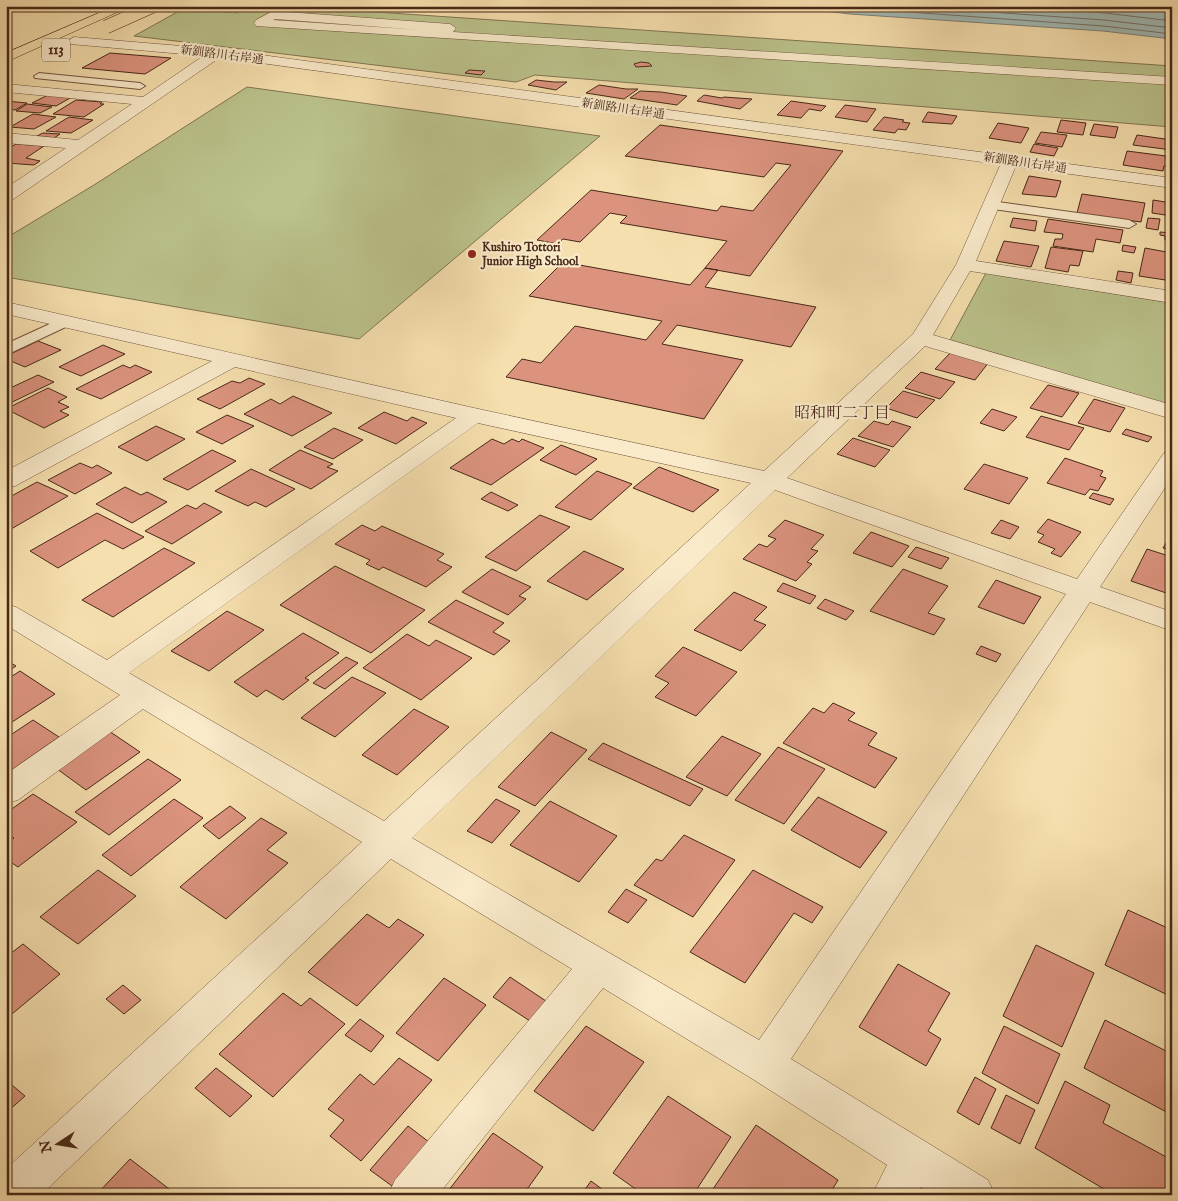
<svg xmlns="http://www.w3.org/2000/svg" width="1178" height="1201" font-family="'IM FELL English','Noto Serif JP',serif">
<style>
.green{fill:#bbc28b;stroke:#827552}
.water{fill:#a1bab6;stroke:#7d8077}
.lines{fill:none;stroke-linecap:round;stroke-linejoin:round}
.shore{stroke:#747167;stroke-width:1}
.building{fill:#db937e;stroke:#482818}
.service-casing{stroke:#74563e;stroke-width:2}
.minor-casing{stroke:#74563e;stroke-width:1}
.tertiary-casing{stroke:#74563e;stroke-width:1}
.primary-casing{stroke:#482818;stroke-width:1}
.path{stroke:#482818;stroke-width:1;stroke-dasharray:0.5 1;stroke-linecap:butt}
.service{fill:#f9eaca;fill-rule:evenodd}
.minor{fill:#f9eaca;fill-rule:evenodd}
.tertiary{fill:#f9eaca;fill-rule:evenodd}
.primary{fill:#f6dfae;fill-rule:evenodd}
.primary-bridge-casing{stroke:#482818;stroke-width:14;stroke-linecap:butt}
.primary-bridge{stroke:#f6dfae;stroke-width:13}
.poi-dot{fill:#8f2418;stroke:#f9eaca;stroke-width:2}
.labels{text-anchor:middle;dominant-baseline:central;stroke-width:4.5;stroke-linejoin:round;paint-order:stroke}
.far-street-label{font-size:12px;fill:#482818;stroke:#f9eaca}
.far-poi-label{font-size:12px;font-weight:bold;fill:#482818;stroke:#f9eaca;text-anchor:start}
.shield{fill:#f9eaca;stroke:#7d624d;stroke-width:1}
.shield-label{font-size:14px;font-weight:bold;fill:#482818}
.neighbourhood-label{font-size:16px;fill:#482818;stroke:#f9eaca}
</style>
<rect width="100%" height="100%" fill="#f6dfae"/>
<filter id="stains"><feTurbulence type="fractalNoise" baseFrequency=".004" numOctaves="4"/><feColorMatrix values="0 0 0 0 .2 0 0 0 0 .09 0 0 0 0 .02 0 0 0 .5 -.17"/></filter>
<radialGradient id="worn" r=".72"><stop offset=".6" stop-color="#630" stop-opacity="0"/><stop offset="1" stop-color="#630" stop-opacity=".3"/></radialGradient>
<path class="green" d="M188 6H287L1172 66V127L535 75 516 82 134 36Z
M247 87 600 136 359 339 6 277V238L94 185Z
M986 273 1172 303 1171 405 950 340Z"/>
<path class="water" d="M780 6H1172V39L1103 31 850 14Z"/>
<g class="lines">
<path class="shore" d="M825 6 1103 26 1172 34
M904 6 1104 20 1172 28
M1014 6 1105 13 1172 21"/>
</g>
<path class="building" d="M110 53 171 58 145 74 82 68Z
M641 62 649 63 652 66 636 67 634 64Z
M469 70 485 71 481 75 465 73Z
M536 80 554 82H567L556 90 528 85Z
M599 85 626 89H638L624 99 586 93Z
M640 91 661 92 687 96 677 105 630 98Z
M48 95 72 97 56 106 32 103Z
M704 95 722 98 724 97 752 99 740 109 697 101Z
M76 100 102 102 100 104H104L84 117 53 114Z
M6 101 27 103 15 110 6 109Z
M791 101 826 106 821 111 809 109 801 118 777 115Z
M27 104 52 107 40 113 16 111Z
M845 105 876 109 867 122 835 117Z
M928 112 957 116 952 124 922 122Z
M33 114 56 117 34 129 10 127Z
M69 117 93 120 71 133 46 131Z
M884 117 904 120 902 122 910 123 906 130 898 129 895 133 873 130Z
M1061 120 1086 123 1083 135 1057 132Z
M998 123 1029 128 1021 143 989 138Z
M1094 124 1118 127 1115 138 1090 135Z
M660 125 843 151 750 276 705 268 727 241 620 223 627 216 610 213 580 242 563 239 558 244 537 240 591 190 717 211 721 206 753 211 791 165 776 163 764 177 625 156Z
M1041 132 1067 135 1062 147 1035 143Z
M43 133 60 134 54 138 37 136Z
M1137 135 1172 140V150L1133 145Z
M16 144 44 146 26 158 40 161 34 165 6 163V150Z
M1034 144 1058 148 1054 156 1030 152Z
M1127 151 1166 156V160L1172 161V167L1164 166 1163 171 1123 165Z
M1029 176 1061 181 1056 197 1022 194Z
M1082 194 1145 203 1141 222 1077 213Z
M1153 200 1172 203V216L1152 213Z
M1013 218 1037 221 1035 231 1010 227Z
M1148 218 1160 219 1158 230 1146 228Z
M1048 219 1123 230 1120 243 1096 239 1093 252 1053 246 1055 239H1062L1063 234 1044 232Z
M1160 232 1172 233V241L1165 240V236L1160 235Z
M1004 241 1039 246 1031 267 996 261Z
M1123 245 1136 247 1134 253 1122 251Z
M1051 247 1083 251 1079 266 1070 265 1068 272 1045 268Z
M1145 248 1172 253V281L1139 276Z
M563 262 690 285 705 268 718 270 705 287 816 307 791 347 677 325 662 344 743 360 704 419 506 377 522 359 541 363 575 326 646 340 662 321 529 296Z
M1118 271 1133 273 1131 283 1116 280Z
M38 341 61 350 25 367 6 359V356Z
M103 345 125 354 81 376 59 367Z
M951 352 989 362 975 380 935 369Z
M123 365 130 368 135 365 152 372 101 399 76 389Z
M921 372 955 382 940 399 905 388Z
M38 375 54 382 6 405V390Z
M249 378 265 384 220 409 197 399 232 381 240 383Z
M1048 385 1079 393 1062 417 1030 408Z
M48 388 67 397 58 402 69 407 60 411 69 415 44 428 6 409Z
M903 391 935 400 917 418 886 408Z
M293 396 332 413 292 436 244 414 271 399 280 404Z
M1094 399 1125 408 1110 432 1078 423Z
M992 409 1017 417 1004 431 980 423Z
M384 412 407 421 412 417 427 423 396 444 358 428Z
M227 415 254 426 222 444 196 432Z
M1041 416 1084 428 1069 450 1026 437Z
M874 421 888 425 892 421 911 427 893 447 858 436Z
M156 426 185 439 147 461 118 447Z
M334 428 363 440 333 459 304 447Z
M1126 429 1152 437 1148 442 1122 434Z
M853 438 890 450 875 467 837 454Z
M492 439 504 444 512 439 519 442 522 439 544 448 491 485 450 468Z
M561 445 597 459 576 475 540 460Z
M212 450 236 461 188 490 163 479Z
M300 450 333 464 327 467 338 471 311 489 269 470Z
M1065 458 1103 471 1100 476 1106 478 1098 491 1090 489 1085 495 1047 483Z
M80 463 92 468 97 465 112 473 75 494 48 480Z
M984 464 1028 478 1009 504 964 489Z
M659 467 719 490 693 512 633 488Z
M251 469 295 489 266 507 255 502 248 506 215 491Z
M597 471 632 484 591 520 555 507Z
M37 482 68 496 6 532V499Z
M125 487 141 495 147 492 167 502 132 523 96 504Z
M491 492 518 505 508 511 481 499Z
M1093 493 1114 499 1110 505 1089 498Z
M204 503 222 512 172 544 145 531 187 505 196 509Z
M97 513 144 537 123 549 105 540 58 568 30 551Z
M540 515 570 527 516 571 485 557Z
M1048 519 1081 532 1061 557 1051 553 1055 549 1038 542 1044 535 1037 532Z
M785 520 824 535 811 549 818 551 807 562 812 564 796 581 743 559 759 544 767 547 776 539 768 536Z
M1001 520 1019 527 1010 539 991 533Z
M362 525 375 531 382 526 444 554 437 560 452 567 426 587 383 567 379 570 366 564 370 560 335 544Z
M871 532 909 546 892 567 853 553Z
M1172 533V551L1163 548Z
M916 547 949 558 941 569 908 557Z
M164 548 195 563 113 617 82 600Z
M1147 549 1172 557V595L1131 581Z
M584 551 624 569 587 600 547 581Z
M335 566 425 610 371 653 280 605Z
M492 569 531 587 519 596 526 599 508 615 462 592Z
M903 569 948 586 928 613 945 619 934 635 870 611Z
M996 580 1041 597 1024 624 978 607Z
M783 583 816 596 810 604 777 591Z
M734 592 767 607 754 620 766 625 741 651 694 630Z
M825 599 854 611 846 620 817 608Z
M456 600 504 623 493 632 510 641 494 655 428 622Z
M227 611 264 630 209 671 171 651Z
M303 633 339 653 305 678 309 680 283 700 266 690 257 697 234 682Z
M407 634 429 646 436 640 472 658 421 700 363 668Z
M981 646 1001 654 996 662 976 654Z
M683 647 737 672 696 716 655 697 669 683 655 676Z
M346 657 358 663 325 689 313 683Z
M6 660 16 666 6 673Z
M20 671 55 694 6 726V680Z
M352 677 386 693 335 737 301 718Z
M833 703 855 713 848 720 877 733 868 745 897 758 875 788 783 743 813 708 824 713Z
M414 709 449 727 397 775 362 755Z
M33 720 59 737 10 771 6 768V738Z
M106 729 140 752 86 790 53 766Z
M551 732 587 750 535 806 498 787Z
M722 736 761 754 727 796 686 777Z
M603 743 703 789 690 806 588 759Z
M778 747 825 769 784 824 735 800Z
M148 759 181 780 109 835 75 812Z
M33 794 77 822 18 867 6 859V844L14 838 6 833V813Z
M818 797 887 832 860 868 791 830Z
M174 799 203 818 131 876 102 855Z
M496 799 520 811 492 843 467 831Z
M550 801 617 836 579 882 510 845Z
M230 806 246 818 219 839 203 826Z
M261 818 287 833 267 850 288 863 226 919 180 887Z
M684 835 735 860 693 917 634 885 656 859 662 861Z
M98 870 136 896 78 944 40 917Z
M753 870 823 907 812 923 794 913 745 983 690 952Z
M626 889 647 900 628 923 608 912Z
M1128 910 1172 930V997L1105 965Z
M367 914 389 928 398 919 424 935 357 1006 308 972Z
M23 944 60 974 6 1019V957Z
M1036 945 1094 973 1062 1047 1003 1016Z
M898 964 950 993 928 1031 941 1039 926 1066 859 1027Z
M510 977 546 1001 530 1021 493 997Z
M444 978 486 1005 438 1061 396 1033Z
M123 985 141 1000 124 1014 106 999Z
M283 993 301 1006 310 998 345 1024 273 1097 219 1054Z
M360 1019 384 1036 371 1052 345 1035Z
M1105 1020 1172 1054V1115L1084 1068Z
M586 1026 644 1062 593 1131 534 1091Z
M1004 1026 1060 1054 1038 1104 982 1073Z
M399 1058 432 1080 361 1161 330 1136 344 1120 328 1109 360 1074 374 1085Z
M216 1068 252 1096 230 1117 195 1088Z
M975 1077 996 1089 979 1125 957 1112Z
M6 1080 25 1096 6 1113Z
M1065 1081 1110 1105 1103 1123 1172 1160V1195H1114L1035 1148Z
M1006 1095 1035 1110 1020 1144 991 1128Z
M668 1096 731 1137 693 1195H644L613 1173Z
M756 1125 838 1180 829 1195H709Z
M408 1126 429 1142 392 1186 370 1170Z
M493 1133 543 1167 523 1195H445Z
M130 1159 177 1195H96Z
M591 1181 610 1195H581Z"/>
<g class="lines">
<g class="service-casing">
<path id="service" d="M18 6H49L51 8C44 13 24 11 18 6Z
M39 73 140 83 145 86 140 89 35 78 34 76Z
M991 201 1129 220 1136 224 1129 228 986 208 984 205 986 202Z
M65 317 70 319 73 322 70 325 6 355V344Z"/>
</g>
<g class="minor-casing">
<path id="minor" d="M273 11 450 24 456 28 453 32 1172 77V85L256 26 254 23 256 20ZM275 19 421 30 273 20Z
M217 49 223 53 222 56 12 200 6 201V188L66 148 6 143V133L78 140 132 104 6 92V84L143 97 212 50Z
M1010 156 1016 158 1018 161 976 261 1172 291V303L970 271 933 335 1172 405V419L925 346 787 478 1077 579 1164 453 1172 451V477L1100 587 1172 612V631L1090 602 791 1059 988 1180 995 1195H934L921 1187 917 1195H872L887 1165 751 1078 603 988 438 1195H388L395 1180 572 969 391 859 41 1195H6V1169L362 842 143 709 18 800 6 803V774L120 695 6 625V604L16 607 107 660 456 418 235 367 15 486 6 488V471L212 361 6 314V302L474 408 764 471 913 334 956 265 1002 161 1004 158ZM478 423 751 483 384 821 129 673ZM775 490 1066 594 759 1040 412 838Z"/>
</g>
<g class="tertiary-casing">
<path id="tertiary" d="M74 37 217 49 1172 178V188L217 57 70 44 68 41Z"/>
</g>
<g class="primary-casing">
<path id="primary" d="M115 6H131L6 62V53Z"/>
</g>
<path class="path" d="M179 9 238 13"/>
<use href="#service" class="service"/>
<use href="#minor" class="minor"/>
<use href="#tertiary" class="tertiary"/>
<use href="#primary" class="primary"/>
<g class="primary-bridge-casing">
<path id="primary-bridge" d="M106 27 153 6"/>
</g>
<use href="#primary-bridge" class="primary-bridge"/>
</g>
<circle class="poi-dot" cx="472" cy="254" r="5"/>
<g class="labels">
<g class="far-street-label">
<text transform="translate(222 55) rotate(7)">新釧路川右岸通</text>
<text transform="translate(623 109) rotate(8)">新釧路川右岸通</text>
<text transform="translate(1025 163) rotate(8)">新釧路川右岸通</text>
</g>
<g class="far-poi-label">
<text x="482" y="247">Kushiro Tottori<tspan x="482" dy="14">Junior High School</tspan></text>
</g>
<rect class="shield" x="42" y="38.5" width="28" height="23" rx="4"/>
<g class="shield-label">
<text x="56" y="50">113</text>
</g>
<g class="neighbourhood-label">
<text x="842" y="414">昭和町二丁目</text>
</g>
</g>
<rect width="1178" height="1201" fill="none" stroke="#f6dfae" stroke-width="25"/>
<rect x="8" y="8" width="1163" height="1186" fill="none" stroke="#482818" stroke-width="2.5"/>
<rect x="12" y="12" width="1153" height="1176" fill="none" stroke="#482818"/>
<g transform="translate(58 1144) rotate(258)" stroke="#f9eaca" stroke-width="4" paint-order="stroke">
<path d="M0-4L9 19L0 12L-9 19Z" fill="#482818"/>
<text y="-8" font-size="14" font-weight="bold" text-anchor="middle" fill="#482818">N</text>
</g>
<rect width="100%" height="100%" filter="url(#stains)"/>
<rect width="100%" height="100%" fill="url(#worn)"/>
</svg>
